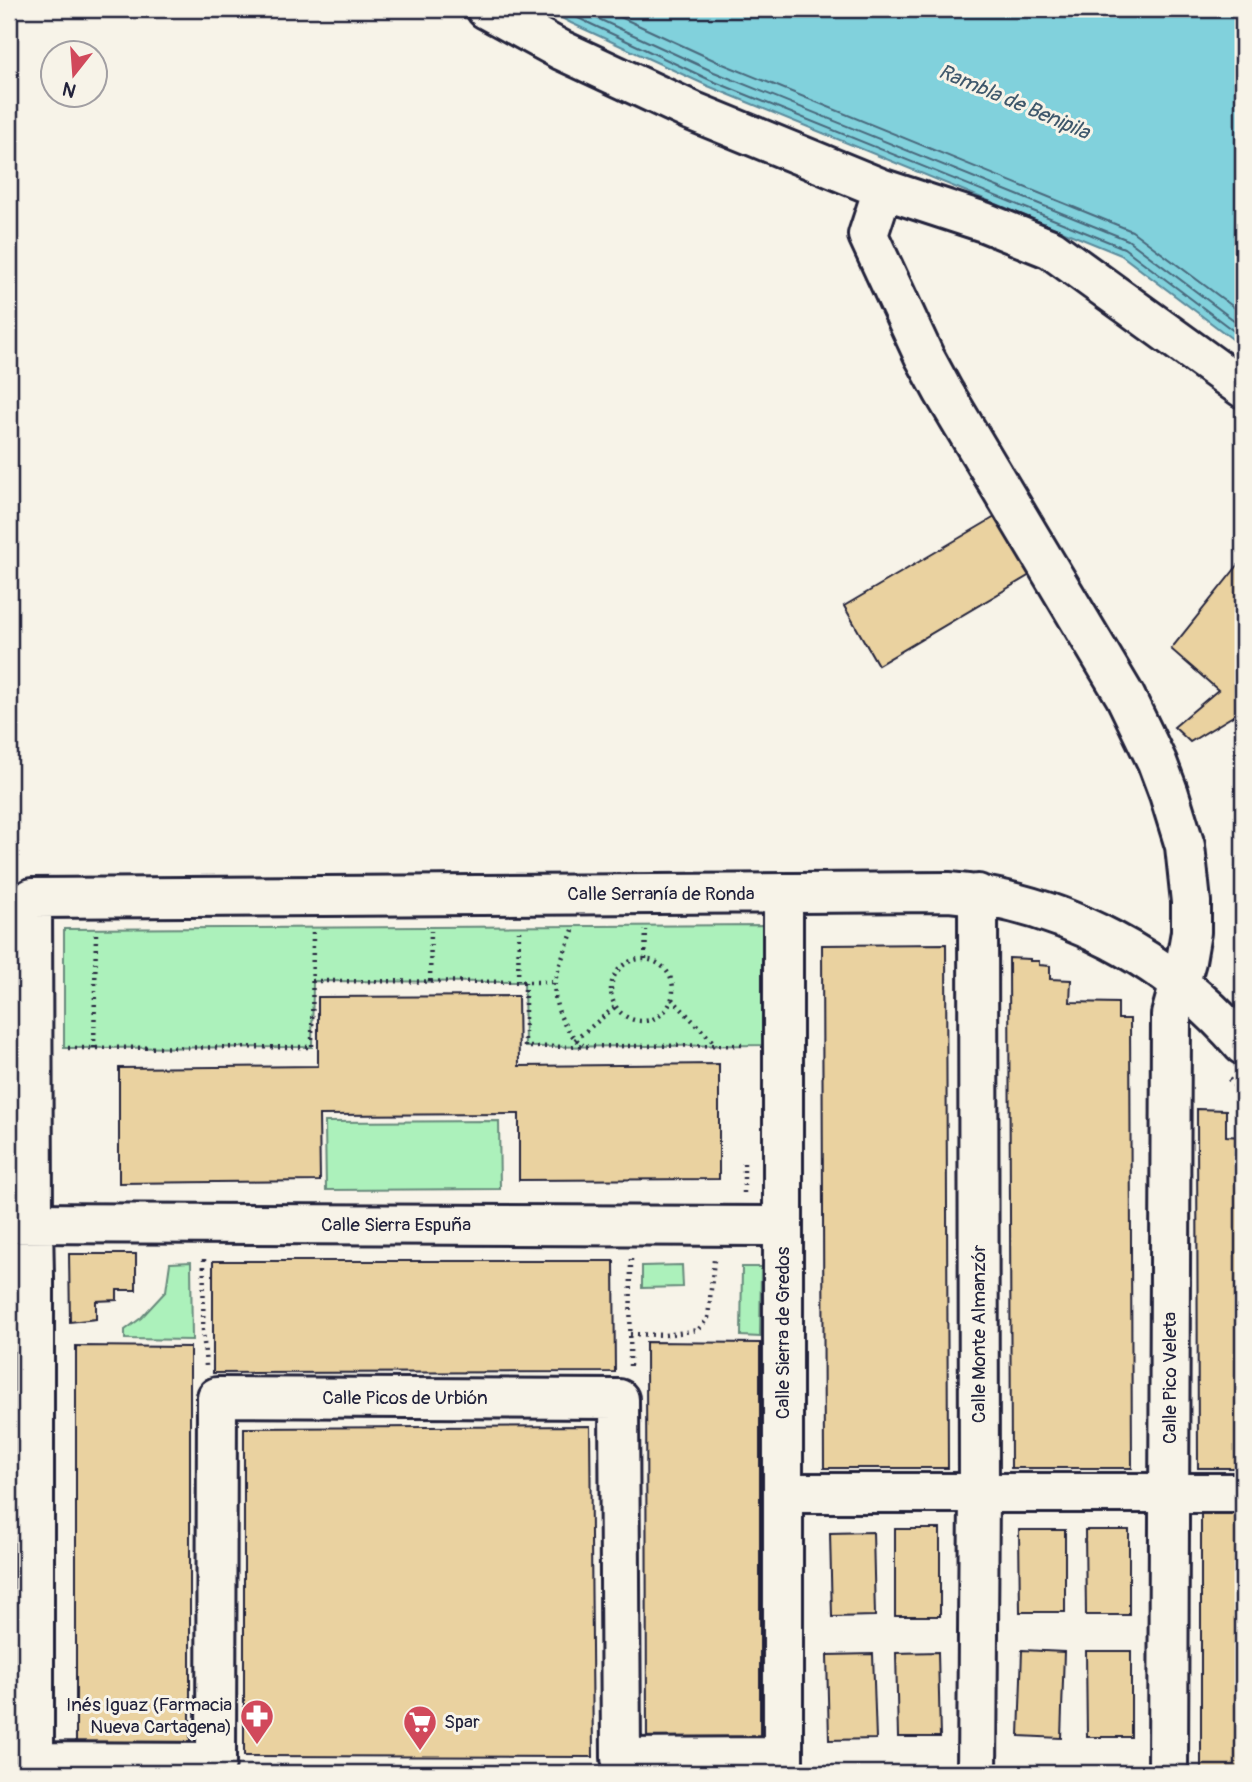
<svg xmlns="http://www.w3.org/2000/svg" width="1252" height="1782" font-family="Pangolin,sans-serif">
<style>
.green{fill:#acf1bb;stroke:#678a7b;stroke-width:2}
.water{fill:#81d1dc;stroke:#5b8b9c;stroke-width:2}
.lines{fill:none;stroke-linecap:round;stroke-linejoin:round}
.shore{stroke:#48687b;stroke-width:2}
.building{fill:#ead2a0;stroke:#22223b;stroke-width:2}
.minor-casing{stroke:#22223b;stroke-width:44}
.path{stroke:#22223b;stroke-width:4.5;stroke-dasharray:2 5;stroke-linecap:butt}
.minor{stroke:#f7f3e8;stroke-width:38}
.labels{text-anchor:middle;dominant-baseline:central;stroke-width:6;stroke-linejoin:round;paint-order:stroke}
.street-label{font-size:19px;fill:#22223b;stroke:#f7f3e8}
.poi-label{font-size:19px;fill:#22223b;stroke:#f7f3e8;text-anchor:end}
.water-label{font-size:21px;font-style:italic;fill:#3e576b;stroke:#f7f3e8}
</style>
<rect width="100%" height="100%" fill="#f7f3e8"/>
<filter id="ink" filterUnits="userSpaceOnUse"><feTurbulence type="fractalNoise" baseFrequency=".0143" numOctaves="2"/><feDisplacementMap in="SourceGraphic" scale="14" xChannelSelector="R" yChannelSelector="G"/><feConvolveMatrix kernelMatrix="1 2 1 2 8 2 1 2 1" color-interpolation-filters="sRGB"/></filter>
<g filter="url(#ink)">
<path class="green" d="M767 925V1045L525 1047 524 982 313 981 312 1047 64 1048V929Z
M499 1121 500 1189 326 1190 325 1122Z
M191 1262 192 1340 125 1339V1330L141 1318 166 1291 170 1263Z
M682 1265 683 1287 642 1288V1266Z
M742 1267H761L760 1337 741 1336Z"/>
<path class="water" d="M545 9H1243V347L1121 255 708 86 571 23Z"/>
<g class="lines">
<path class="shore" d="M559 9 710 80 1124 248 1243 338
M577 9 714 72 1128 240 1243 327
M603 9 718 62 1132 231 1243 314"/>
</g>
<path class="building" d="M995 517 1030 575 878 665 844 606Z
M1243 559V710L1190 742 1174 727 1218 690 1171 649Z
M946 944 948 1468H824L822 945Z
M1009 958 1030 959V961H1039V965L1050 966V979L1071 980 1070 1002 1118 1003V1019H1130L1132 1468H1011Z
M518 996 519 1066 719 1064V1179L519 1180V1114L319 1115 320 1181 119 1183V1068L318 1066V997Z
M1197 1109 1226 1110V1136L1243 1137V1468H1198Z
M69 1254H136V1290H117V1300L96 1301V1319L70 1322Z
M213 1261H614L615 1372 213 1373Z
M646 1342 760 1343V1744H647Z
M76 1346 190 1347V1743L76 1744Z
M590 1426 593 1757 244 1756V1428Z
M1243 1511V1773H1201V1512Z
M895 1529H940V1616H895Z
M1019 1530H1065V1612H1020Z
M1085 1530H1129V1615H1086Z
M873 1532 875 1616 832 1617 830 1533Z
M1022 1650 1064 1652 1061 1738 1019 1736Z
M1086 1651H1131V1737H1087Z
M938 1652 940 1737H898L896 1653Z
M873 1654 876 1739 829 1740 827 1655Z"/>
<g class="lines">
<g class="minor-casing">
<path id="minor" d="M486 9 561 50 692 111 883 189 984 222 1051 249 1243 388
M883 189 868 235 924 356 943 391 1125 696 1157 762 1169 794 1185 846 1191 902V932L1186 961 1171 1015 1168 1773
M783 893V1773
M9 1223 783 1226
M783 1493H1243
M34 1762 216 1763 217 1397 619 1399 621 1758 783 1757
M34 1773V1277L33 1223 32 898 949 892C1061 901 1171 960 1243 1045
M977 1773 979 1493 978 894"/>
</g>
<path class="path" d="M573 930C568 944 557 969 555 982 552 1005 565 1033 583 1045
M645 959 646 930
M611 990a31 31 0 1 1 62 0a31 31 0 1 1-62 0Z
M312 981 555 982
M430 981 431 931
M518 981 519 931
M525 982V1047L747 1045
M672 999 716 1045
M575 1040 615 1007
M68 1048 312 1047 313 932
M94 1048 96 934
M1229 1079 1243 1097
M744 1193V1163
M204 1259 203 1330 206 1366
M630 1334 665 1335 698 1330 708 1318 714 1260
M630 1366 631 1259"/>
<use href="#minor" class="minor"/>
</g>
</g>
<defs>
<g id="pharmacy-pin" transform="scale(1.75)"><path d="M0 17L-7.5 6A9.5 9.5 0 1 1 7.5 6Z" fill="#d1495b" stroke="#f7f3e8"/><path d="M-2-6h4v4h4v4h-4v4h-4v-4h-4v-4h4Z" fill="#fff"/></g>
<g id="supermarket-pin" transform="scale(1.75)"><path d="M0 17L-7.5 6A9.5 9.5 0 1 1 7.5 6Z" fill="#d1495b" stroke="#f7f3e8"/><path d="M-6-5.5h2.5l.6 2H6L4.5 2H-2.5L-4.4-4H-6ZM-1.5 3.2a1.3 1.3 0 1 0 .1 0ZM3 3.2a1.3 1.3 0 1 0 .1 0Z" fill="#fff"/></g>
</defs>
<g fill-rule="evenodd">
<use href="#pharmacy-pin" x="257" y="1716"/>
<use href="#supermarket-pin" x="420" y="1722"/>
</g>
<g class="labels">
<g class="street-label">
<text x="661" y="894">Calle Serranía de Ronda</text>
<text x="396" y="1225">Calle Sierra Espuña</text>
<text transform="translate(783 1333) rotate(-90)">Calle Sierra de Gredos</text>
<text transform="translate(979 1334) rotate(-90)">Calle Monte Almanzór</text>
<text transform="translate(1170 1378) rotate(-90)">Calle Pico Veleta</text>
<text x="405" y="1398">Calle Picos de Urbión</text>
</g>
<g class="poi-label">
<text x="232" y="1705">Inés Iguaz (Farmacia<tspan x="232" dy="22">Nueva Cartagena)</tspan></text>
<text x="444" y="1722" text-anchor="start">Spar</text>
</g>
<g class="water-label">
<text transform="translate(1014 102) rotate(23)">Rambla de Benipila</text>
</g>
</g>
<rect width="1252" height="1782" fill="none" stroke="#f7f3e8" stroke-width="35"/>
<rect x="18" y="18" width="1217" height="1747" fill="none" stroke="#22223b" stroke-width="2.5" filter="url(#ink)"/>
<g transform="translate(74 74) rotate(197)"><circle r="33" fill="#f7f3e8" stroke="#a29fa3" stroke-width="2"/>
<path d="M0-5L12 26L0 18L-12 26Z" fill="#d1495b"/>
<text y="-10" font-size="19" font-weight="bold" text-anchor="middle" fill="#22223b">N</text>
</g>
</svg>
